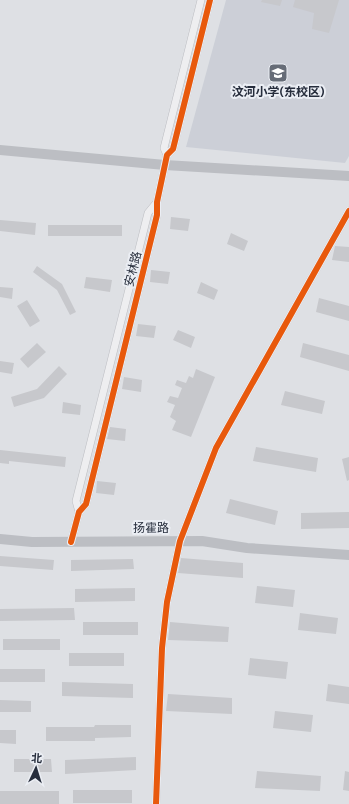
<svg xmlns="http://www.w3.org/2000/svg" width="349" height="804" font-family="Figtree,'Noto Sans SC',sans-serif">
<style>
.built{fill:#cccfd7}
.building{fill:#c7c8cc}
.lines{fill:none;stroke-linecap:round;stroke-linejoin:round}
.street-casing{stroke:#bdbec2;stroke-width:8}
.street{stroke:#eeeef0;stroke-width:7}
.secondary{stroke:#bcbec3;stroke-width:10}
.cycleway-casing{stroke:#ebeef4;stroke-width:8}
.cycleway{stroke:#e8590c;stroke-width:6}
.labels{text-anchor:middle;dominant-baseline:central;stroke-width:4;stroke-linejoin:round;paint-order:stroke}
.poi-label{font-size:12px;font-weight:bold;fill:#262d3c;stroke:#ebeef4}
.street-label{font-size:12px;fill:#262d3c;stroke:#ebeef4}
</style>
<rect width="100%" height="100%" fill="#dee0e4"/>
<path class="built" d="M226 0H349V156L345 163 186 147Z"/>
<path class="building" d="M262 0H282L280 6 261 2Z
M295 0H339L329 33 312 29 314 13 293 7Z
M171 217 190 219 188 231 170 229Z
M0 220 36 223 35 235 0 231Z
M48 225H122V236H48Z
M231 233 248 241 244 251 227 244Z
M335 246 349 247V262L332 260Z
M37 266 62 284 76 312 70 315 57 290 33 272Z
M151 270 170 272 168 284 150 282Z
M86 277 112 280 110 292 84 288Z
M201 282 218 290 214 300 197 293Z
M0 287 13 288 12 299 0 297Z
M319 298 349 306V321L316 312Z
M27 300 40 321 30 327 17 306Z
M138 324 156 326 154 338 136 336Z
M178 330 195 337 191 348 173 340Z
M37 343 46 352 28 368 20 359Z
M303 343 349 355V371L300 357Z
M0 361 14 363 12 374 0 372Z
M59 366 67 374 44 398 14 407 11 397 37 389Z
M196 369 215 377 191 437 172 430 176 421 170 417 175 405 167 402 170 396 178 398 182 388 175 385 177 380 186 383 189 376 193 378Z
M124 377 142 380 141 392 122 389Z
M285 391 325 401 322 414 281 405Z
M63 402 81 405 80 415 62 413Z
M110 427 126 429 125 441 107 439Z
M256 447 318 458 316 472 253 461Z
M0 450 66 457 65 467 9 461V464L0 463Z
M349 457V480L347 481 342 459Z
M97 481 116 483 114 495 96 493Z
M230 499 278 511 275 525 226 513Z
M349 512V528L301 529V513Z
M0 556 54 560 53 570 0 566Z
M181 558 243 563V578L178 573Z
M133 559 134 569 71 571V560Z
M257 586 295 590 293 607 255 603Z
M135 588V601L75 602V589Z
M74 608 75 620 0 621V609Z
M300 613 338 618 336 634 298 630Z
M83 622H138V635H83Z
M170 622 229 627 228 642 168 640Z
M3 639H60V650H3Z
M69 653H124V666H69Z
M250 658 288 662 286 679 248 675Z
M0 669H45V682H0Z
M62 682 133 684V698L62 696Z
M328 684 349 687V704L326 701Z
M168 694 232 698V714L166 711Z
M0 700 31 701V712H0Z
M275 711 313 715 311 732 273 728Z
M95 725H131V737L95 738V741H46V727H94Z
M0 730H16V744L0 743Z
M136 757V770L65 774V760Z
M14 759H51L52 772H14Z
M257 771 321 776 320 791 255 788Z
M345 771 349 772V791L343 790Z
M73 790H132V803H73Z
M0 791H59V804H0Z"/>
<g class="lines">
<g class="street-casing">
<path id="street" d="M167 155 164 148 201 0
M79 512 76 501 148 213 157 202
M71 542 79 512 86 504 157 215V202L167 155 173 149 210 0
M156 804 162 648 167 602 180 541 216 448 349 211"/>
</g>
<use href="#street" class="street"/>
<path class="secondary" d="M0 150 165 165 349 176
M0 539 32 542 202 541 247 548 349 555"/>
<g class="cycleway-casing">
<path id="cycleway" d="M71 542 79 512 86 504 157 215V202L167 155 173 149 210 0
M156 804 162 648 167 602 180 541 216 448 349 211"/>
</g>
<use href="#cycleway" class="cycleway"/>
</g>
<defs>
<g id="school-square" transform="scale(1)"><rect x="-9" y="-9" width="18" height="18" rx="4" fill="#666c77" stroke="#ebeef4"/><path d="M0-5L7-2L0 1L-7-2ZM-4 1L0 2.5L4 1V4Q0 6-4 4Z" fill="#fff"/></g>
</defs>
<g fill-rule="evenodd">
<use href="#school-square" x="278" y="73"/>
</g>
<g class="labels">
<g class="poi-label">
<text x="278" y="92">汶河小学(东校区)</text>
</g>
<g class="street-label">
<text transform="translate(133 269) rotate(-76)">安林路</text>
<text x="151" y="528">扬霍路</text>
</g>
</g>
<g transform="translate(36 768) rotate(4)" stroke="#ebeef4" stroke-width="3" paint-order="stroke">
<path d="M0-3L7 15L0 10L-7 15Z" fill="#262d3c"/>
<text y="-6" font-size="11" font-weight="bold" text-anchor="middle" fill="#262d3c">北</text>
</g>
</svg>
